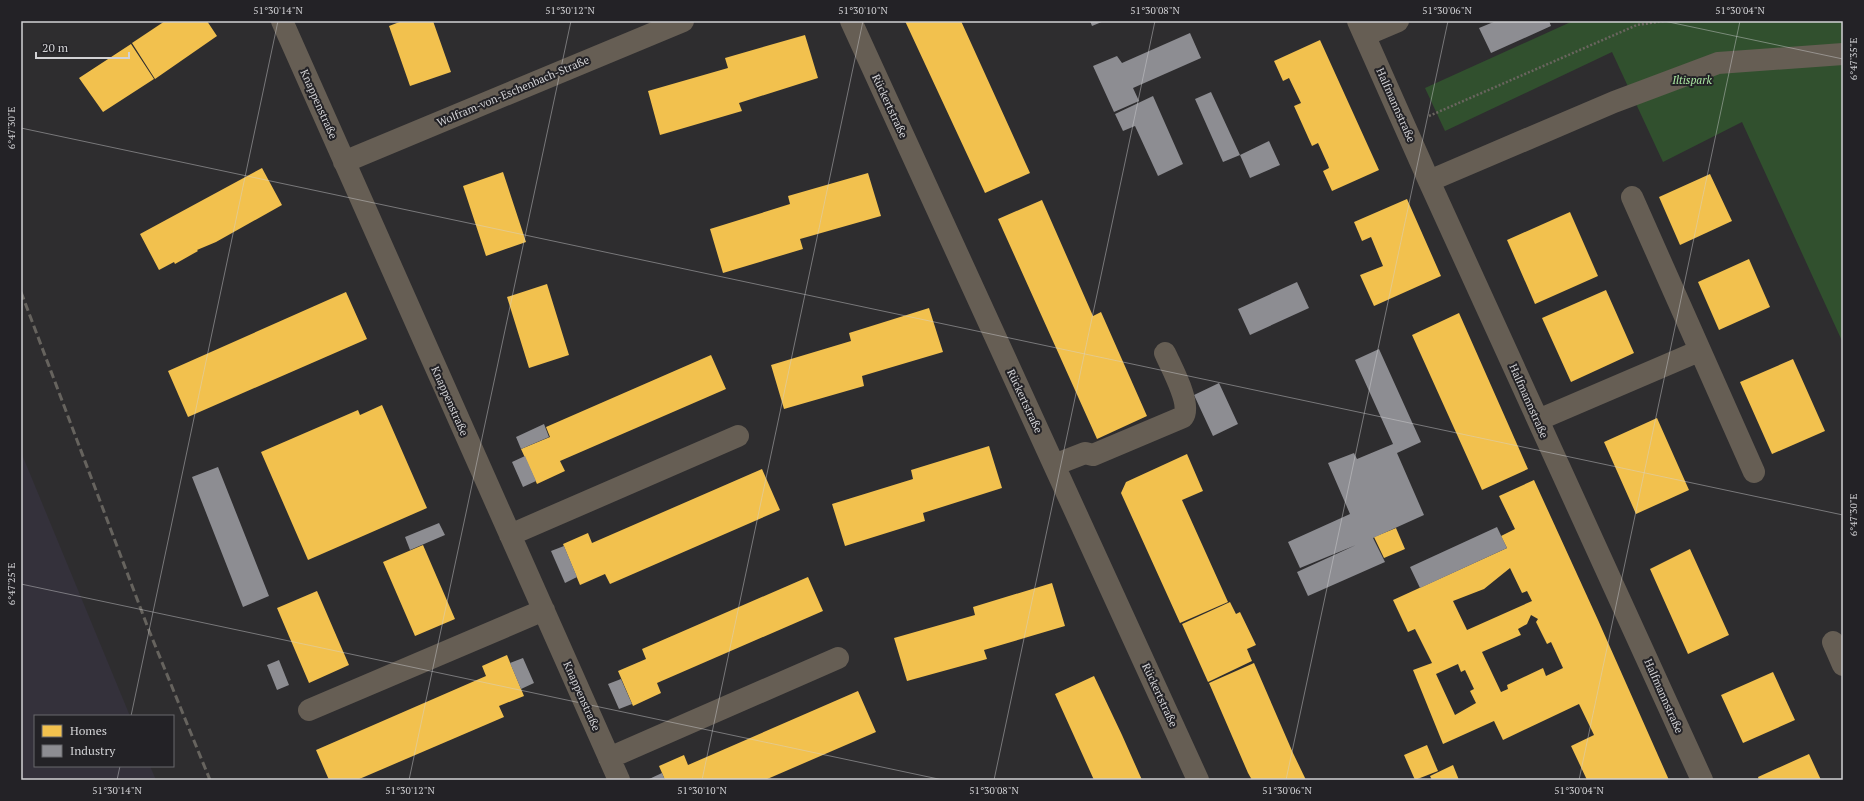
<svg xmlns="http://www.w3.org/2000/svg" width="1864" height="801" font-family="'PT Serif',serif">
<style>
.built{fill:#34313b}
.green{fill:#31502e}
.homes{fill:#f2c14e;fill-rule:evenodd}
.industry{fill:#8d8d92}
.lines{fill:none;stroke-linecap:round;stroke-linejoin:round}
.path{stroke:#6a655f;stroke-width:2.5;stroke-dasharray:2 2;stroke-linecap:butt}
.minor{stroke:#665e54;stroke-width:22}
.rail{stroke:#66635e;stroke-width:3;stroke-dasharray:8 4;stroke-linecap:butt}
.ticks{fill:none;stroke:#d2d2d5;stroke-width:1;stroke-opacity:0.45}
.labels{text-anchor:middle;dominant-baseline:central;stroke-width:4;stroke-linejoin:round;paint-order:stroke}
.park-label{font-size:11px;font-style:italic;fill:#aae7a2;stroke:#232226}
.street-label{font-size:11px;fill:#d2d2d5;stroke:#232226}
.neatline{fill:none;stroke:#d2d2d5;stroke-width:1.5}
.ticks-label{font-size:10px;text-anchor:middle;fill:#d2d2d5}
</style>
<rect width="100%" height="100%" fill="#2e2d2f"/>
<path class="built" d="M21 452 130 716H35V766H150L156 780H21Z"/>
<path class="green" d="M1573 21H1843V343L1742 122 1663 162 1612 52 1445 131 1425 88Z"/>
<path class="homes" d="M165 21H207L217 36 155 79 132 43Z
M402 21H433L451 72 410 86 389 26Z
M905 21H961L1030 173 985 193Z
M805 35 818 78 739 103 742 111 660 135 648 91 728 68 725 58Z
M1320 40 1379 170 1332 191 1323 171 1329 168 1328 165 1318 143 1312 146 1294 106 1301 103 1289 78 1283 81 1274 61Z
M131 44 154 79 103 112 79 78Z
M262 168 282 205 216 242 197 250 198 251 175 264 174 262 159 270 140 234Z
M503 172 526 242 486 256 463 186Z
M868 173 881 216 800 239 803 249 723 273 710 229 790 204 788 196Z
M1710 174 1732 221 1680 245 1659 197Z
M1407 199 1441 276 1374 306 1360 275 1383 266 1371 237 1362 241 1354 222Z
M1042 200 1093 316 1087 319 1101 312 1147 416 1097 439 998 219Z
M1570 212 1598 276 1535 304 1507 240Z
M1749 259 1770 307 1719 330 1698 282Z
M547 284 569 355 529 368 507 297Z
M1606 290 1634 353 1571 382 1542 318Z
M346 292 367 339 188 417 168 371Z
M929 308 943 352 862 376 864 386 784 409 771 365 851 341 849 333Z
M1459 313 1528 469 1482 490 1412 335Z
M711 355 726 389 560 461 565 471 537 484 521 449 550 437 546 427Z
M1793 359 1825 431 1772 454 1740 382Z
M382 405 427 508 308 560 261 452 358 410 360 415Z
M1657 418 1689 490 1636 514 1604 442Z
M989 446 1002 488 923 513 925 521 845 546 832 504 913 479 911 470Z
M1187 454 1203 491 1182 500 1228 602 1180 623 1121 493 1126 482Z
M762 469 780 510 610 584 605 574 580 585 563 544 588 533 592 543Z
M1534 480 1598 620 1669 780H1587L1571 746 1594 735 1579 704 1503 740 1494 721 1443 744 1413 670 1432 663 1415 629 1408 632 1393 600 1507 548 1501 536 1515 529 1499 496ZM1510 568 1522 593 1527 591 1532 601 1467 630 1453 601 1484 589ZM1531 615 1538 619 1536 622 1547 644 1551 642 1563 668 1546 676 1543 668 1507 685 1508 689 1501 692 1482 652 1521 635 1518 629 1527 624ZM1458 664 1461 672 1465 670 1474 689 1470 691 1476 703 1455 715 1436 674Z
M1396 528 1405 549 1384 558 1374 537Z
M423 545 455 619 415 636 383 562Z
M1690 549 1729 635 1688 654 1650 569Z
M808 577 823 611 657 683 661 693 633 706 618 671 646 659 642 649Z
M1052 583 1065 626 984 650 987 659 907 681 894 638 975 615 973 607Z
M317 591 349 665 309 683 277 608Z
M1230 602 1236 614 1240 612 1256 645 1247 649 1252 661 1208 682 1182 624Z
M507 655 524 696 499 706 504 717 357 780H329L316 750 486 676 482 666Z
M1254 663 1293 753 1306 780H1252L1248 773 1209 683Z
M1773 672 1795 720 1743 743 1721 695Z
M1094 676 1122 735 1142 780H1094L1055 694Z
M858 691 876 732 765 780H665L659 766 684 755 688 765Z
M1427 745 1438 771 1415 780 1404 755Z
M1809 754 1821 780H1759L1758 777Z
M1453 765 1459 780H1432L1430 776Z"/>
<path class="industry" d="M1090 21H1104L1092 26Z
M1496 21H1549L1551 26 1491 53 1479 28Z
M1190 33 1201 58 1133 88 1139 101 1114 112 1093 66 1117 56 1122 63Z
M1211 92 1240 155 1269 141 1280 165 1250 178 1240 155 1223 162 1195 99Z
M1153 96 1183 164 1158 176 1135 126 1123 131 1115 114Z
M1297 282 1309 308 1250 335 1238 309Z
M1379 349 1421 442 1397 453 1424 515 1373 538 1385 562 1308 596 1297 572 1356 545 1300 568 1288 542 1350 514 1328 463 1354 453 1357 459 1393 444 1355 360Z
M1219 383 1238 424 1213 436 1194 395Z
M544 424 549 437 521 449 516 437Z
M525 456 536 481 523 487 512 462Z
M218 467 269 596 243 607 192 477Z
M439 523 445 535 410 550 405 537Z
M1497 527 1507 548 1420 588 1410 567Z
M564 546 577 577 565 583 551 551Z
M523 658 534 683 521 689 510 663Z
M279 660 289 685 277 690 267 665Z
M621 679 632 704 619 709 608 684Z
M662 773 665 780H647Z"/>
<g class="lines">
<path class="path" d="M1429 116 1637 25 1664 21"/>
<path class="minor" d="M282 21 619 780
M851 21 1198 780
M1358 21 1429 181 1702 780
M1365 35 1398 21
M344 162 683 21
M1429 181 1614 102 1718 63 1843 54
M1632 197 1754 472
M1538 420 1699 351
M1054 465 1085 453 1093 455 1183 417C1192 404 1171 367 1165 353
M510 535 738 436
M1833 642 1843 665
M309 710 544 610
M609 758 838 658"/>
<path class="rail" d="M21 292 148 628 210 780"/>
</g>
<path class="ticks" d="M1664 21 1843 59M21 128 1843 515M21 584 943 780M131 716 278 21M117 780 120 766M409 780 571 21M702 780 863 21M994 780 1155 21M1286 780 1448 21M1579 780 1740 21"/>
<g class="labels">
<g class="park-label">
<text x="1692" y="80">Iltispark</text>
</g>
<g class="street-label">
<text transform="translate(513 91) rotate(-23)">Wolfram-von-Eschenbach-Straße</text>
<text transform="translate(319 104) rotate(66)">Knappenstraße</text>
<text transform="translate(1396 105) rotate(66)">Halfmannstraße</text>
<text transform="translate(890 106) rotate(65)">Rückertstraße</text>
<text transform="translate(450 401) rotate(66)">Knappenstraße</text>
<text transform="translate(1025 401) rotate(65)">Rückertstraße</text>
<text transform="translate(1529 401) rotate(66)">Halfmannstraße</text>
<text transform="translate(1160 695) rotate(65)">Rückertstraße</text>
<text transform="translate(582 696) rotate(66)">Knappenstraße</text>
<text transform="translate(1664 696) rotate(66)">Halfmannstraße</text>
</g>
</g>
<rect width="1864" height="801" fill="none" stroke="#232226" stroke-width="44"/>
<rect x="34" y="715" width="140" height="52" fill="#232226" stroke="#69686c"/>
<rect x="42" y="725" width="20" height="12" fill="#f2c14e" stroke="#69686c"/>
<text x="70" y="735" font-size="12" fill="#d2d2d5">Homes</text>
<rect x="42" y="745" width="20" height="12" fill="#8d8d92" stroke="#69686c"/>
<text x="70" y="755" font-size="12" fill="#d2d2d5">Industry</text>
<path d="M36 52v6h93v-6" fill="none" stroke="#d2d2d5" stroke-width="2"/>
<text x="42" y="52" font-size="12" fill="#d2d2d5" stroke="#232226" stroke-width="3" paint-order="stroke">20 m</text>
<rect x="22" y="22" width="1820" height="757" class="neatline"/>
<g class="ticks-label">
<text x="278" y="14">51°30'14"N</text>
<text x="570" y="14">51°30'12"N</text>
<text x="863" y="14">51°30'10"N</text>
<text x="1155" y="14">51°30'08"N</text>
<text x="1447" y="14">51°30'06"N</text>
<text x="1740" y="14">51°30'04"N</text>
<text transform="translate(1853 59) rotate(-90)" y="4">6°47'35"E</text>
<text transform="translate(11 128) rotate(-90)" y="4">6°47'30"E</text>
<text transform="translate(1853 515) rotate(-90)" y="4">6°47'30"E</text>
<text transform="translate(11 584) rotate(-90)" y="4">6°47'25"E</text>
<text x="117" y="794">51°30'14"N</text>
<text x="410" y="794">51°30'12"N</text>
<text x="702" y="794">51°30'10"N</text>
<text x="994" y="794">51°30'08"N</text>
<text x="1287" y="794">51°30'06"N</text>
<text x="1579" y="794">51°30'04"N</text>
</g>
</svg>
